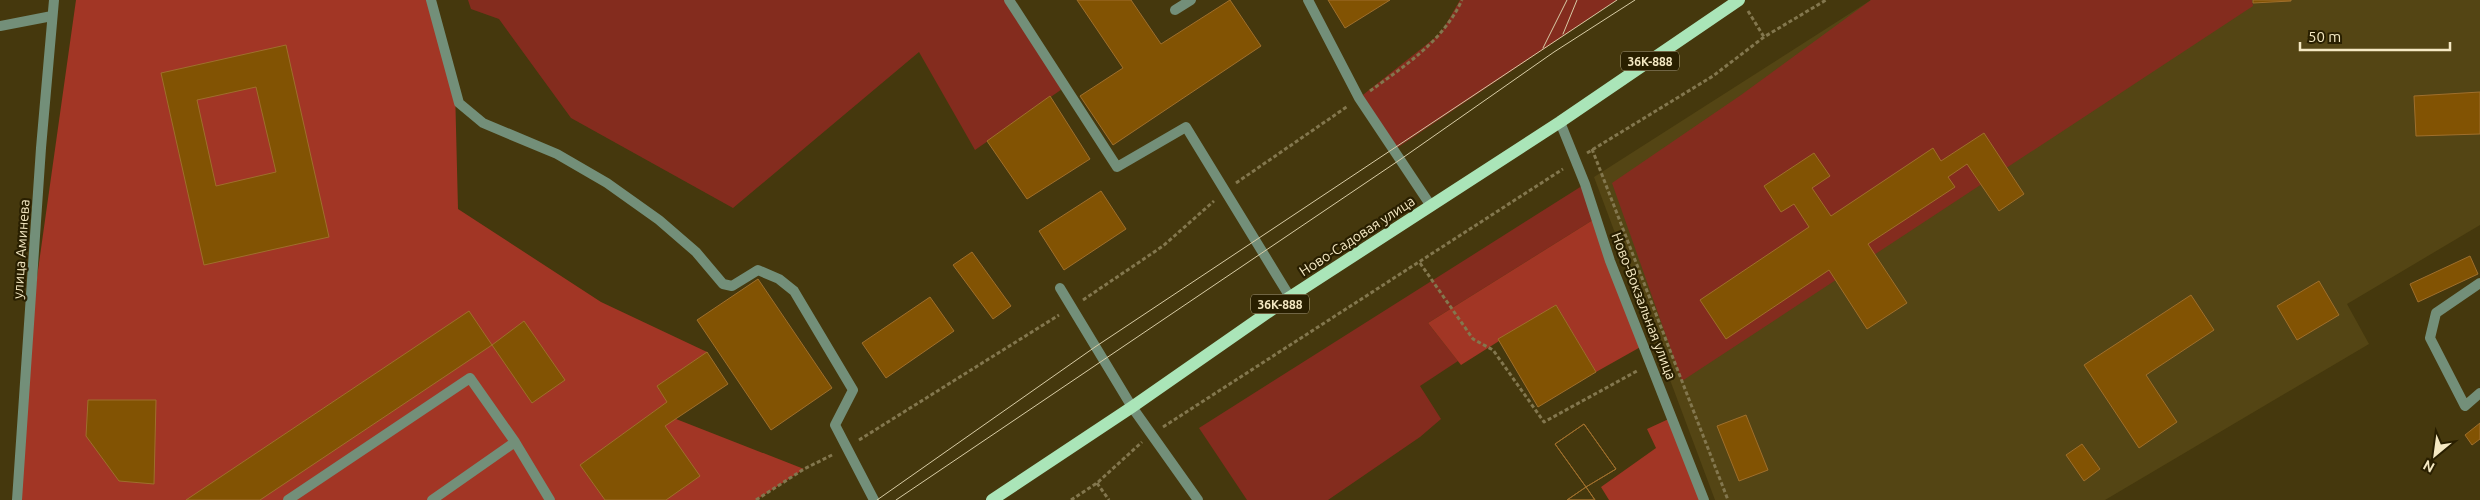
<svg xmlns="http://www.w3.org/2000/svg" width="2480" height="500" font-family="Ubuntu,sans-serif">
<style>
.built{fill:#544514}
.green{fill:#842c1e}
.forest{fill:#a23625}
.building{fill:#825303;stroke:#9f6f2c;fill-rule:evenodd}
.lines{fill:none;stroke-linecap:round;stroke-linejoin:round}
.path{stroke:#83774e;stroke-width:3;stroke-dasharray:4 2.5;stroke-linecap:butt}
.service{stroke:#738f79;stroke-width:10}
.tertiary{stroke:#738f79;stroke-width:10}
.primary{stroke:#aae5b8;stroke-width:12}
.tram{stroke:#d8cca5;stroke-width:1}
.labels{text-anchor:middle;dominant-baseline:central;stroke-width:4.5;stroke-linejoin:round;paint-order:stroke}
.shield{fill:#291f00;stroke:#b8ac88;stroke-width:1}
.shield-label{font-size:12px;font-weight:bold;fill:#f5e9c3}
.street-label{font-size:14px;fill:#f5e9c3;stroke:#291f00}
</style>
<rect width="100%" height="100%" fill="#45380d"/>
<path class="built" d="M1871 0H2480V225L2347 304 2369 344 2105 500H1715L1594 177Z"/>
<path class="green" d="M468 0H1014L1065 87 975 150 919 52 733 208 571 118 499 19 471 9Z
M1460 0H1617L1394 150 1359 98 1441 33Z
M1871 0H2252L2253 6 1682 381 1612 183 1741 95Z
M1585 184 1596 218 1428 323 1458 361 1420 386 1441 419 1420 437 1328 500H1247L1199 428Z"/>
<path class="forest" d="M76 0H431L455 88 458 209 601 302 707 352 676 419 804 469 756 500H17L29 334Z
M1596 218 1644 345 1596 372 1556 305 1461 365 1428 323Z
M1673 417 1704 500H1609L1601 487 1656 448 1647 429Z"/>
<path class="building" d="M1077 0H1131L1161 44 1230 0 1261 46 1113 145 1080 96 1123 68Z
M1328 0H1390L1345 28Z
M2253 0H2291V1L2253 3Z
M286 45 329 237 204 265 161 73ZM256 87 276 172 216 186 197 100Z
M2480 92V134L2416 136 2414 96Z
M1050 96 1090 159 1027 199 987 141Z
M1984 133 2024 194 1999 211 1967 164 1948 177 1955 187 1868 244 1907 303 1867 329 1829 270 1726 339 1700 300 1809 227 1794 204 1781 212 1764 186 1814 153 1830 176 1812 188 1831 216 1933 148 1941 161Z
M1101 191 1126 229 1064 270 1039 231Z
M972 252 1011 306 993 319 953 265Z
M2470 256 2478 274 2418 302 2410 284Z
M758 279 832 388 771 430 697 320Z
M2319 281 2339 315 2297 340 2277 306Z
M2191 295 2214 330 2146 375 2177 422 2139 448 2084 365Z
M930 297 954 331 886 378 862 343Z
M1556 305 1596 372 1538 407 1498 339Z
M469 311 492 345 260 500H186Z
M524 321 565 380 532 403 492 345Z
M707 352 728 384 665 426 700 476 666 500H605L580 465 667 402 657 386Z
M88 400H156L154 484 119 481 86 436Z
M1746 415 1768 470 1739 481 1717 426Z
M2480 423V439L2472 445 2465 435Z
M1584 424 1616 469 1586 487 1555 444Z
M1584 424 1616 469 1586 487 1555 444Z
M2082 444 2100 469 2084 481 2066 455Z
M1586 487 1595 500H1567Z
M1586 487 1595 500H1567Z"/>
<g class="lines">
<path class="path" d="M1748 11 1764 37
M1370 91C1406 65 1443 41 1462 0
M1592 149 1728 500
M1587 153 1713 76 1764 37 1826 0
M1236 183 1348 106
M1420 263 1473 339 1493 350 1544 422 1637 371
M1083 300 1163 246 1214 201
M1163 427 1563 169
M859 440 1059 315
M1097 483 1109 500
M756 500 804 469 834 454
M1071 500 1097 483 1142 442"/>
<path class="service" d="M431 0 459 103 483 123 557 154 607 183 659 220 696 252 723 284 732 286 758 270 779 279 794 291 853 390 835 425 874 500
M1009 0 1117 167 1186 127 1290 297
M1308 0 1359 98 1431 206
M1175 10 1191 0
M0 26 52 16
M2480 283 2436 313 2430 338 2465 406 2480 393
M1060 288 1132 407
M288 500 470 378 515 442
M432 500 515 442 550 500"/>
<path class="tertiary" d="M1560 122 1585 184 1610 261 1704 500
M1132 407 1198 500
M17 500 41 148 54 0"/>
<path class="primary" d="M992 500 1132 407 1290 297 1560 122 1739 0"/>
<path class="tram" d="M1563 34 1577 0
M1543 48 1567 0
M877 500 1095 347 1617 0
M896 500 1401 159 1554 52 1635 0"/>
</g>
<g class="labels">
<g class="shield">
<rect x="1621" y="51.5" width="58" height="19" rx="4"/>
<rect x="1251" y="294.5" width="58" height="19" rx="4"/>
</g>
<g class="shield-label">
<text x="1650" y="61">36К-888</text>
<text x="1280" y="304">36К-888</text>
</g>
<g class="street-label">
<text transform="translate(1357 236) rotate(-33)">Ново-Садовая улица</text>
<text transform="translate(21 249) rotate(-86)">улица Аминева</text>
<text transform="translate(1644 306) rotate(69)">Ново-Вокзальная улица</text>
</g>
</g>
<g transform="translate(2435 455) rotate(209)" stroke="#291f00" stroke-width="4" paint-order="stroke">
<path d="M0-4L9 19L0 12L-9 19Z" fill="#f5e9c3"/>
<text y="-8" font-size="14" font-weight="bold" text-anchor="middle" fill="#f5e9c3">N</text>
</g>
<path d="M2300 42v8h150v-8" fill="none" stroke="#f5e9c3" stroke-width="2.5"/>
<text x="2308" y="42" font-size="15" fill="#f5e9c3" stroke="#291f00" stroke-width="4" paint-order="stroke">50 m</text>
</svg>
